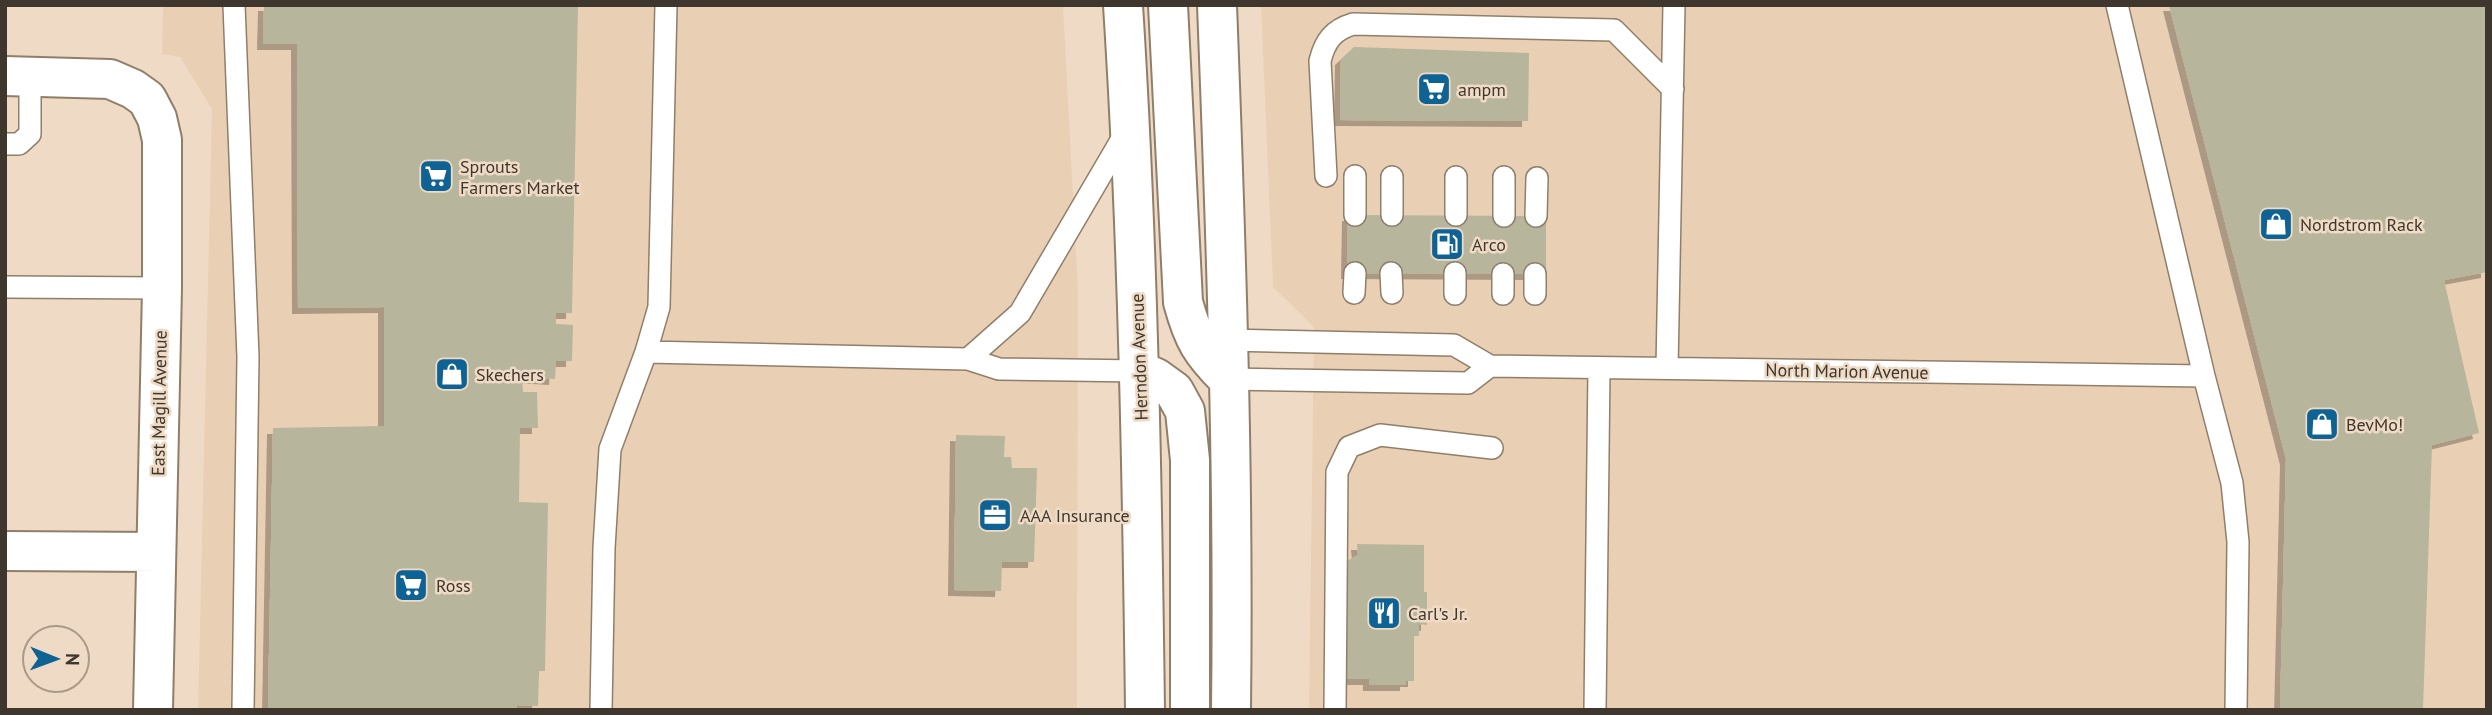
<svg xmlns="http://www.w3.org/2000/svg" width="2492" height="715" font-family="'PT Sans',sans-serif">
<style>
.built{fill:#e9d0b4}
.building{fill:#b7b59b;filter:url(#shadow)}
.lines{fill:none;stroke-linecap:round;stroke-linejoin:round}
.lane-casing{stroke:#907e6a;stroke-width:24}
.street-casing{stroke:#907e6a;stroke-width:42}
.primary-casing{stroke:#907e6a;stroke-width:42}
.lane{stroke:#fff;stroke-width:21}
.street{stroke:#fff;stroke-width:38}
.primary{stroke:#fff;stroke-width:38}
.labels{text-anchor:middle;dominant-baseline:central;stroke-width:5;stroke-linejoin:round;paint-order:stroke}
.poi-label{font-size:18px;fill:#3f372e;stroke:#efdbc5;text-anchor:start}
.street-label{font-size:18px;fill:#3f372e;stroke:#efdbc5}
</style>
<defs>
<filter id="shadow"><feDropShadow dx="-6" dy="6" stdDeviation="0" flood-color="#0004"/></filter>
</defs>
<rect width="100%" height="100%" fill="#efdbc5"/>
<path class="built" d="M163 5H1063L1078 290 1077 710H198L212 109 180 57 162 54Z
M1261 5H2487V710H1309L1314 327 1273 287Z"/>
<path class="building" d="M264 5H578L572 313H556V324L573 325 572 361H556L555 379 522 377 523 392H537L538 428H520L519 502 548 503 545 671H539L538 706 517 705V710H268L273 428 384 426V307L298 308 297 44H263Z
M2169 5H2487V272L2444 280 2479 433 2432 445 2423 710H2280L2286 459Z
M1354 47 1529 53 1528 121 1340 120 1341 59Z
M1348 215 1546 216V274L1347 273Z
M956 435 1005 436 1004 457H1011L1012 468H1037L1034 562H1002L1001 591 954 590Z
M1357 544 1424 545V592H1427V625L1419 624V636H1414V681H1406V685H1369V679H1345V562L1358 555Z"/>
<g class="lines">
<g class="lane-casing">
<path id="lane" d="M234 5 248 357 243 710
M2117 5 2204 376 2232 483 2238 542 2236 710
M5 144H19L30 134V77
M1326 176 1320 61C1325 41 1333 30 1353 24L1614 30 1673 89
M1355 215V176
M1392 215V177
M1456 215V177
M1504 216V177
M1536 216 1537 178
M1391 273 1392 293
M5 287 162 288
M1354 293 1355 273
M1455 294V273
M1503 294V274
M1535 294V274
M1227 340 1454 345 1490 366 2204 376
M646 352 968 359 999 369 1140 371
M968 359 1020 313 1126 132
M1667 368 1674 5
M1228 379 1468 383 1490 366
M601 710 604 548 610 449 646 352 659 307 666 5
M1335 710 1337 472 1349 447 1380 435 1492 448
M1595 710 1599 368"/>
</g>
<g class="street-casing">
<path id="street" d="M5 76 110 79 133 89 147 99 157 118 162 140V288L153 710
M5 551 156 552"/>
</g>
<g class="primary-casing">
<path id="primary" d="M1123 5C1138 240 1142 475 1145 710
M1168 5 1183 302C1193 339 1201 352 1228 379
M1217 5C1226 240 1234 475 1231 710
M1140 371 1156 378 1174 391 1185 411 1190 460V710"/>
</g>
<use href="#lane" class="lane"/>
<use href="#street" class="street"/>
<use href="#primary" class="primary"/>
</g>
<defs>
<g id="supermarket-square" transform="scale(1.75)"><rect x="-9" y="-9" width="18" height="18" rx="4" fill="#0f6394" stroke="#efdbc5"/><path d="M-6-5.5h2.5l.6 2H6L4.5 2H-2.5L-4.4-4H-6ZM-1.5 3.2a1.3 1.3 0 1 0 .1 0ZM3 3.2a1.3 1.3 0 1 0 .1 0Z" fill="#fff"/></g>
<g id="shop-square" transform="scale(1.75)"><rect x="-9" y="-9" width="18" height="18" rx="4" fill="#0f6394" stroke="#efdbc5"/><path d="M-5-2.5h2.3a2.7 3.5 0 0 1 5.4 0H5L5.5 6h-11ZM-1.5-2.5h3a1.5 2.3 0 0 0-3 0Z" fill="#fff"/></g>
<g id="fuel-square" transform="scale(1.75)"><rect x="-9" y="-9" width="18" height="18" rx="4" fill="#0f6394" stroke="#efdbc5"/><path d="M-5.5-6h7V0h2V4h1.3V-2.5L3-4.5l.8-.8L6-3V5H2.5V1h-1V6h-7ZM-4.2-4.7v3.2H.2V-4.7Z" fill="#fff"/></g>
<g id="office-square" transform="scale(1.75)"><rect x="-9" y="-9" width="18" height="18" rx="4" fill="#0f6394" stroke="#efdbc5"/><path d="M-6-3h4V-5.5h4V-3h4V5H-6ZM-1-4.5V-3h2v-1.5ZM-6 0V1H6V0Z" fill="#fff"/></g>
<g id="restaurant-square" transform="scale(1.75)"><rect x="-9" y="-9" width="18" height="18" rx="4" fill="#0f6394" stroke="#efdbc5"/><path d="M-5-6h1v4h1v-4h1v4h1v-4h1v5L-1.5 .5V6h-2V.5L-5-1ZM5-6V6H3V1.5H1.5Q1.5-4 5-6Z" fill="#fff"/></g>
</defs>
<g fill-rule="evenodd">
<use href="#supermarket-square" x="1434" y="89"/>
<use href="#supermarket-square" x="436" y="176"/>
<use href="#shop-square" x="2276" y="224"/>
<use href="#fuel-square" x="1447" y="244"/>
<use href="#shop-square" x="452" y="374"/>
<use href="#shop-square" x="2322" y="424"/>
<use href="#office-square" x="995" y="515"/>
<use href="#supermarket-square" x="411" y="585"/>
<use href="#restaurant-square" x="1384" y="613"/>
</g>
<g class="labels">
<g class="poi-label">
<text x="1458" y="89">ampm</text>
<text x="460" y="166">Sprouts<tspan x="460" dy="21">Farmers Market</tspan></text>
<text x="2300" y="224">Nordstrom Rack</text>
<text x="1472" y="244">Arco</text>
<text x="476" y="374">Skechers</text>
<text x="2346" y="424">BevMo!</text>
<text x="1020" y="515">AAA Insurance</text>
<text x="436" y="585">Ross</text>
<text x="1408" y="613">Carl's Jr.</text>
</g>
<g class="street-label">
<text transform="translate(1139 357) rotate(-92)">Herndon Avenue</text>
<text transform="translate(1847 371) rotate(1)">North Marion Avenue</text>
<text transform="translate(159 403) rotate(-89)">East Magill Avenue</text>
</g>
</g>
<rect width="2492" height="715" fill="none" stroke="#3f372e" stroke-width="14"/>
<g transform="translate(56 659) rotate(91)"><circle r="33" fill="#efdbc5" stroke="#a99989" stroke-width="2"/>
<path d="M0-5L12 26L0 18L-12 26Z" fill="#0f6394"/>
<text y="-10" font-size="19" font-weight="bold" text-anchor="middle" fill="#3f372e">N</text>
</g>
</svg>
